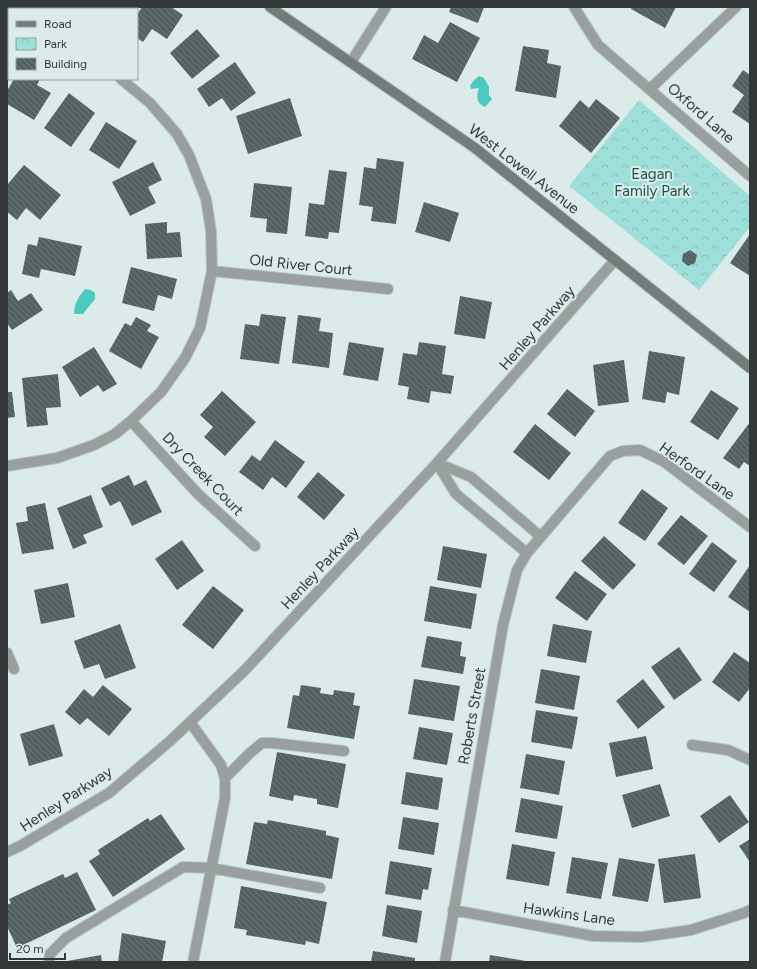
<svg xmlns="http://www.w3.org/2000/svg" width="757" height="969" font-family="Figtree,sans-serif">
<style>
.park{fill:url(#park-crowns)}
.water{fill:#4ec9c0}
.building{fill:url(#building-back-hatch)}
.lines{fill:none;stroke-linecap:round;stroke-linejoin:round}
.street-casing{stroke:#b8c7c5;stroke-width:12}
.secondary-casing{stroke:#b8c7c5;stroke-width:12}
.street{stroke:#989f9e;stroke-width:10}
.secondary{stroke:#727c7b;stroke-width:10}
.labels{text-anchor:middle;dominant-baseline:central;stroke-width:4;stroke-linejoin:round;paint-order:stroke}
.street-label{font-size:15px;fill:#313837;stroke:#daebe9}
.park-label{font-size:15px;fill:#1d514d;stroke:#daebe9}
</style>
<defs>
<pattern id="park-crowns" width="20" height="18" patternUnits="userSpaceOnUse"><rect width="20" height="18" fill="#9fdfd9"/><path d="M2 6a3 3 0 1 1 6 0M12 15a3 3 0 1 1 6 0" fill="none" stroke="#89c0bb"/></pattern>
<pattern id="building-back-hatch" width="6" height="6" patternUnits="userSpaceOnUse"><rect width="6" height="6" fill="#536260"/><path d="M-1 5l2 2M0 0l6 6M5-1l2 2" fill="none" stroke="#6e7a79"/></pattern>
</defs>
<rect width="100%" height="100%" fill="#daebe9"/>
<path class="park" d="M639 100 750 196V227L699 290 569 186Z"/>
<path class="water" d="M479 76 484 78 489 87V95L492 99 485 107C476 104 476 95 479 88L471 89 470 86 474 80Z
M85 289 91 290 95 293V299L83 314H75L74 313C75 302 78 298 85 289Z"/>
<path class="building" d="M105 7H131L129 9H104Z
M142 7H171L183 15 167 39 152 29 143 42 137 38V15Z
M451 7H484L478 23 449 12Z
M632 7H676L665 28 631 9Z
M450 22 480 38 457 82 412 59 424 35 438 43Z
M197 29 220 56 192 79 170 53Z
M523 46 549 50 547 63 561 66 556 98 515 91Z
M235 62 256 93 231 111 222 98 209 107 197 89Z
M743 70 750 75V124L732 112 744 95 732 86Z
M14 79H40L37 85 51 93 34 120 7 104V91Z
M69 93 95 113 71 147 44 128Z
M290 98 302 136 248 154 236 116Z
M596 99 620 118 591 153 559 126 580 100 589 108Z
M106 122 137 141 119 169 89 150Z
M377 158 404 162 396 224 371 221 373 207 359 205 364 167 376 169Z
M153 162 162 180 148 187 156 203 130 216 112 182Z
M24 165 61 195 40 220 26 208 17 220 7 212V185Z
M329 170 347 172 339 233 329 232 328 239 305 236 309 203 324 205Z
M254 183 292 187 287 234 266 232 267 219 250 217Z
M424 202 459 213 450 242 415 232Z
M167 222V233L180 232 182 257 147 259 145 224Z
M750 234V276L730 263Z
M39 237 82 246 75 276 41 269 39 278 22 274 28 244 37 246Z
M690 250 697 255 695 263 688 266 682 261 683 254Z
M131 267 177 279 172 299 158 295 154 311 122 303Z
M11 290 18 301 31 293 43 310 12 330 7 323V293Z
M460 296 492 302 485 339 454 334Z
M261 314 286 317 279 364 240 359 245 324 259 326Z
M298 315 321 318 319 331 333 333 329 368 292 363Z
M136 317 151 325 147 331 159 337 141 369 109 351 125 323 131 326Z
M349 342 384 348 378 381 343 375Z
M419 342 446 346 442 374 454 376 451 394 431 391 429 403 407 399 409 387 398 385 403 353 417 355Z
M94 347 117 384 103 392 98 385 80 397 62 367Z
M649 351 685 357 679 395 667 392 665 403 642 399Z
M624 360 629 402 598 406 593 365Z
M58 374 61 407 46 408 48 425 27 427 22 378Z
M567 389 595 411 575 437 547 414Z
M711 390 739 408 718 440 690 422Z
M222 391 256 422 225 456 204 437 213 427 200 415Z
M7 392H12L15 417 7 418Z
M750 422V466L744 462 739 469 723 458Z
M535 424 571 453 549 480 513 452Z
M275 440 305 462 286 488 272 477 263 490 239 472 252 455 260 461Z
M318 472 345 495 324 520 297 497Z
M129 475 134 486 146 480 162 512 132 526 120 501 110 506 101 488Z
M642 489 668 508 645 541 618 523Z
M91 495 103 527 83 535 87 543 73 549 57 508Z
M45 503 54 549 22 554 16 523 28 521 26 507Z
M681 515 708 536 684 565 657 544Z
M604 536 636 565 613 590 581 561Z
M182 540 204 571 177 590 155 559Z
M712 542 737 561 714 592 689 574Z
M443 546 487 554 481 588 437 580Z
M750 565V612L728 597Z
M575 571 607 594 587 621 555 598Z
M68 583 75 617 41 624 34 590Z
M213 586 244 610 213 649 182 625Z
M430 586 477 594 471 629 424 621Z
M120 624 136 668 105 679 99 664 84 669 74 641Z
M553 624 592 631 586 663 547 656Z
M427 636 462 642 460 656 466 657 463 674 421 667Z
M679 647 702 680 674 700 651 667Z
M734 652 750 663V688L739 702 712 682Z
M541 669 580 676 574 710 535 703Z
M414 679 460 686 454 721 408 714Z
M643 679 665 707 638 729 616 701Z
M103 685 132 709 109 736 87 718 80 725 65 712 84 689 93 697Z
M301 685 321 688 320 693 333 695 334 690 355 693 353 705 360 706 354 739 287 728 293 695 299 696Z
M536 710 578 717 572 749 531 742Z
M54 724 63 756 29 766 20 734Z
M419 727 453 733 447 765 413 759Z
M646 736 653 769 616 777 609 743Z
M277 752 346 764 338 808 317 804V799L294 795 293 801 269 796Z
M526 754 565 761 559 795 520 788Z
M406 772 443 778 438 810 401 804Z
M660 784 670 816 632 828 622 795Z
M730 795 749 822 719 843 700 816Z
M521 798 563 806 557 839 515 832Z
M161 814 185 849 113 897 89 861 100 854 98 850 148 818 150 821Z
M403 817 439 823 434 855 398 849Z
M268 820 326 831V835L339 838 332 879 246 864 254 822 267 824Z
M750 839V862L739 846Z
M512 844 555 852 549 886 506 879Z
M695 854 701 898 664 903 658 859Z
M572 857 608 863 601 899 566 893Z
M619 858 655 864 648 902 612 896Z
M390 861 432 868 428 890 423 889 421 900 385 894Z
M77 872 96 910 17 948 7 926V905L11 903 9 899 63 874 65 878Z
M241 886 327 902 319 944 306 941 305 945 246 935 247 930 234 928Z
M387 905 422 911 417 943 382 936Z
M122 933 166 941 162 962H118Z
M373 951 415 958V962H371Z
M101 955 102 962H67V961Z
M490 955 526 961V962H489Z"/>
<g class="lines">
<g class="street-casing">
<path id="street" d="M17 7 20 9
M574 7 598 45 750 176
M351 62 386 7
M650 89 736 7
M212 271 388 289
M131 421 198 494 255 546
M437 463 456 494 527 553
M437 463 471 477 540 536
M7 466 57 458 94 445 115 434 131 421 161 392 185 358 200 328 212 271 211 231 206 199 189 155 177 134 150 103 121 79
M7 653 14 669
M190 722 221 765 225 778V798L193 962
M692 745 728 750 750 760
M225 778 250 753 262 743H272L344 751
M7 852 20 846 109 793 170 741 245 670 437 463 615 260
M453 910 593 936 642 937 691 930 744 913 750 910
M49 962 50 954 66 938 183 867 211 868 320 888
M445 962 503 625 517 570 527 553 610 456 623 451 640 450 663 461 750 527"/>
</g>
<g class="secondary-casing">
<path id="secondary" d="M270 7 475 148 750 368"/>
</g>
<use href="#street" class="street"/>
<use href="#secondary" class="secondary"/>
</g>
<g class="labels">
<g class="street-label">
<text transform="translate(701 113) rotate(41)">Oxford Lane</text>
<text transform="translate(524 169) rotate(38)">West Lowell Avenue</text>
<text transform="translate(301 265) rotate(6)">Old River Court</text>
<text transform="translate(537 328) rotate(-49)">Henley Parkway</text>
<text transform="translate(697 471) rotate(35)">Herford Lane</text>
<text transform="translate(203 474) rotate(46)">Dry Creek Court</text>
<text transform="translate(320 568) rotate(-47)">Henley Parkway</text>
<text transform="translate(472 716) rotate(-80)">Roberts Street</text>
<text transform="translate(66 799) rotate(-33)">Henley Parkway</text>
<text transform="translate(569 914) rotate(8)">Hawkins Lane</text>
</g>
<g class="park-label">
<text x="652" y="174">Eagan<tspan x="652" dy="17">Family Park</tspan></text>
</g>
</g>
<rect width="757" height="969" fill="none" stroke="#313837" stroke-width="16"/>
<rect x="8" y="8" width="130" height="72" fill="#daebe9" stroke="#96a3a2"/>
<rect x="16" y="21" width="20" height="6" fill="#727c7b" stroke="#96a3a2"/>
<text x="44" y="28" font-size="12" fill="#313837">Road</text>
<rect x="16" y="38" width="20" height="12" fill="url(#park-crowns)" stroke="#96a3a2"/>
<text x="44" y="48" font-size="12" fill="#313837">Park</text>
<rect x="16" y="58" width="20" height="12" fill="url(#building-back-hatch)" stroke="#96a3a2"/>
<text x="44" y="68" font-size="12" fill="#313837">Building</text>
<path d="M10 953v6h55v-6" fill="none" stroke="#313837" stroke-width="2"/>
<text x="16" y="953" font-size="12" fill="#313837" stroke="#daebe9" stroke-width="3" paint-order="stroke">20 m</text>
</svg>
